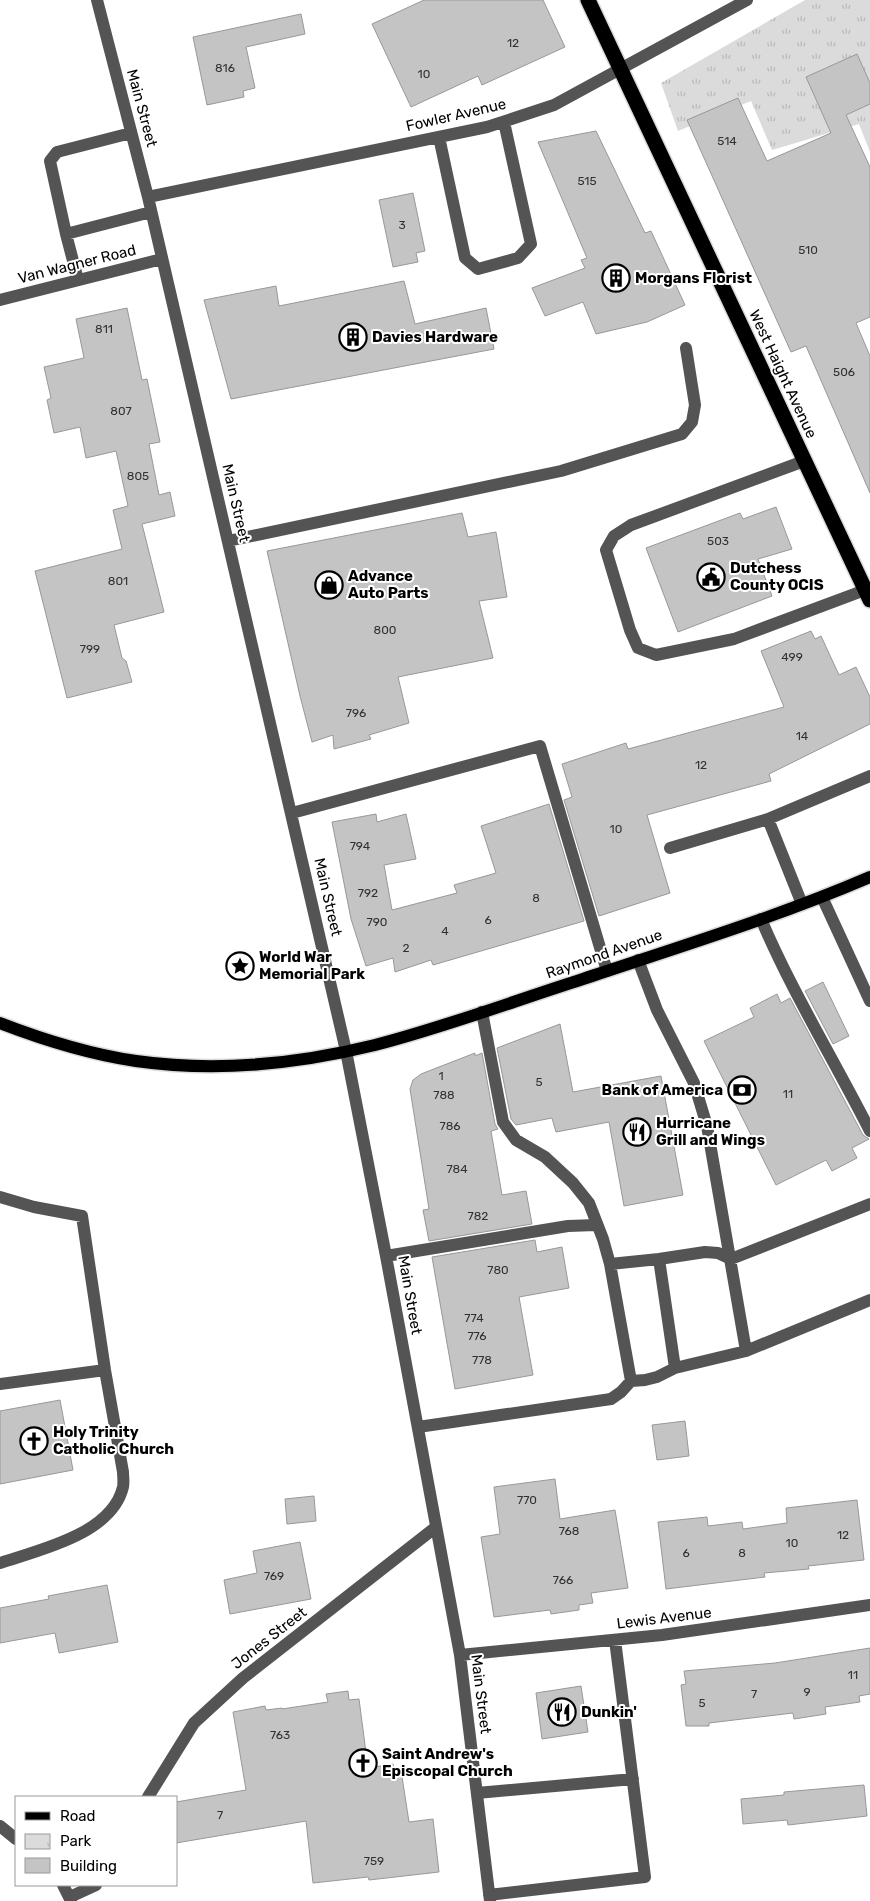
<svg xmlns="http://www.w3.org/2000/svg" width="870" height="1901" font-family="Rubik,sans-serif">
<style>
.park{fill:url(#park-tufts)}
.building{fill:#c4c4c4;stroke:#989898}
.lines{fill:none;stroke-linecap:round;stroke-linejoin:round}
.major-casing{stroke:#dbdbdb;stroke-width:15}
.highway-casing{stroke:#dbdbdb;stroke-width:18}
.minor{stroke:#545454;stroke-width:12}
.major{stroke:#000;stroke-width:12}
.highway{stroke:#000;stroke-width:15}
.labels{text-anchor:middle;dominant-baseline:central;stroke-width:4;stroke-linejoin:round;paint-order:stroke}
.number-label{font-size:12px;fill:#313131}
.street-label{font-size:15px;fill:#000;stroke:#fff}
.poi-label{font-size:15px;font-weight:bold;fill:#000;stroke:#fff;text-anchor:start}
</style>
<defs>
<pattern id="park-tufts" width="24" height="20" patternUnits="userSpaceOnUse" patternTransform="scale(1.25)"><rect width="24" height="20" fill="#dbdbdb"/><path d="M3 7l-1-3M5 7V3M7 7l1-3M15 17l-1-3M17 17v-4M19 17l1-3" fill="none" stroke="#bababa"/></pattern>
</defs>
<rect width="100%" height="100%" fill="#fff"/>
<path class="park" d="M805 0H870V152L859 124 772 150 751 101 678 131 661 83Z"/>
<path class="building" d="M424 0H543L565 47 482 85 478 76 411 107 372 24Z
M301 14 305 34 246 47 255 88 243 91 244 97 207 105 193 37Z
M857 54 870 83V104L846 115 870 167V317L856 323 870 356V493L806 346 791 352 687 120 738 98 767 161 831 133 806 77Z
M596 131 645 233 651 231 685 305 647 322 596 334 583 302 545 316 532 288 585 268 581 260 587 258 538 142Z
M413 193 425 251 416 253 418 262 393 267 379 200Z
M404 281 415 324 486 308 494 349 231 399 204 300 276 286 279 306Z
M127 308 142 380 147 379 160 442 149 444 159 495 170 492 175 516 142 524 164 612 114 625 122 658 126 661 132 682 67 698 35 571 122 549 113 510 128 506 116 451 86 458 80 427 54 433 47 400 51 398 44 367 84 358 76 319Z
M776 507 792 549 758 559 772 596 678 632 646 548 740 513 743 519Z
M462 513 468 537 496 532 507 597 479 601 493 658 398 677 409 723 369 735 371 739 334 749 333 735 312 742 300 696 267 551Z
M811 631 815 639 821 636 839 675 856 667 870 697V724L769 774 771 781 647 815 670 893 599 916 564 800 572 797 562 764 626 743 628 749 784 707 761 651Z
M549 804 584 921 433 965 431 960 395 972 393 958 366 966 351 919 332 822 376 814 377 822 406 814 416 859 384 865 392 910 457 893 454 885 496 873 481 826Z
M823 982 849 1036 833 1044 805 991Z
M777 994 781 1003 790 998 863 1135 869 1139 852 1148 857 1158 832 1171 826 1160 776 1185 704 1041 754 1017 750 1008Z
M560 1024 573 1092 661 1076 683 1195 624 1206 609 1122 556 1132 552 1118 516 1125 511 1119 497 1048Z
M475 1053V1056L482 1053 495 1124 498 1129 491 1131 502 1195 526 1191 532 1224 429 1241 423 1210 429 1209 410 1089 413 1080 421 1074Z
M535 1240 537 1252 562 1247 569 1288 519 1297 533 1375 455 1389 432 1257Z
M60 1400 73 1470 0 1484V1411Z
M685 1421 689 1456 657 1460 652 1425Z
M555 1479 560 1519 615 1510 628 1588 591 1593 593 1603 579 1605V1610L551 1614 550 1610 494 1617 481 1537 500 1534 494 1487Z
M314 1496 316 1521 287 1524 285 1499Z
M857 1500 864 1560 808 1566 809 1569 764 1573 765 1577 666 1589 658 1522 707 1517 708 1526 742 1522 743 1529 787 1523 786 1508Z
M300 1542 311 1599 230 1614 224 1580 257 1573 253 1551Z
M107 1585 118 1642 59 1653 55 1633 0 1643V1608L49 1599 48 1596Z
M870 1648V1694L859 1696 860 1702 825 1707 826 1714 794 1719 793 1713 709 1723V1726H686L681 1685 686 1684 684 1671 775 1663Z
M581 1686 588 1732 542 1739 536 1693Z
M348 1691 349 1700 359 1699 368 1768 393 1764 395 1771 401 1770 409 1822 433 1819 439 1872 369 1880 368 1877 313 1883 306 1821 176 1843V1802L246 1790 233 1712 265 1706 266 1710 282 1708V1709L328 1702 326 1694Z
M864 1785 867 1816 788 1825 787 1820 743 1824 741 1799 784 1795V1792Z"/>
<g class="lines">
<g class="major-casing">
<path id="major" d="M0 1023C44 1040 89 1054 136 1061 214 1072 298 1064 375 1045 445 1027 514 1001 583 979 679 947 777 917 870 877"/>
</g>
<g class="highway-casing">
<path id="highway" d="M588 0 870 600"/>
</g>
<path class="minor" d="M97 0 148 197 346 1051 386 1256 460 1655 490 1901
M439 137 465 258 478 269 518 258 531 244 504 122
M148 197 487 127 554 105 747 0
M66 234 50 161 57 152 131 133
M78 280 66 234 151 212
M0 300 162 259
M804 461 631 525 614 536 606 550 630 630 638 648 656 655 734 639 865 590
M228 541 561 471 682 434 692 422 695 405 686 348
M292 813 540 746 607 971
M768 819 870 776
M670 848 768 819 802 904
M822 897 870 1001
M761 919C792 992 834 1060 870 1131
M638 960 657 1010 694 1083 707 1126 746 1351 870 1300
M0 1197 34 1207 82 1216 105 1370 123 1472C123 1476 124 1482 123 1487 112 1534 39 1550 0 1563
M386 1256 568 1226 596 1225
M659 1259 675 1368
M610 1264 659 1259 705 1252 718 1253 731 1259 870 1204
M631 1381 645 1380 657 1377 675 1368 746 1351
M0 1384 105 1370
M418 1427 611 1399 621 1392 631 1381 610 1264 603 1239 589 1203 573 1183 545 1157 516 1140 503 1122 482 1012
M460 1655 662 1635 870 1605
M477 1793 633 1779
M148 1797 194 1723 243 1678 436 1527
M0 1826 16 1839
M63 1885 71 1901
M489 1895 645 1877 615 1640
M70 1897 96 1885"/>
<use href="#major" class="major"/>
<use href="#highway" class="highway"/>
</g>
<defs>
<g id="building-ring" transform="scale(1.4375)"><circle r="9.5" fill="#fff" stroke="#000" stroke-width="1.5"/><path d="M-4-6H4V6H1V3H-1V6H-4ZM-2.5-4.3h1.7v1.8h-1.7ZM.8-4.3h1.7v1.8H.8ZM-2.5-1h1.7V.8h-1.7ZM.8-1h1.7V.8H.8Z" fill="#000"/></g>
<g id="civic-ring" transform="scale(1.4375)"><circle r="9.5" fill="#fff" stroke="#000" stroke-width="1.5"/><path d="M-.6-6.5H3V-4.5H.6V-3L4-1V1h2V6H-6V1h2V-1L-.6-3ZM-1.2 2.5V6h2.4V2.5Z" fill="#000"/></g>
<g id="shop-ring" transform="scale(1.4375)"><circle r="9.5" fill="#fff" stroke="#000" stroke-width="1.5"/><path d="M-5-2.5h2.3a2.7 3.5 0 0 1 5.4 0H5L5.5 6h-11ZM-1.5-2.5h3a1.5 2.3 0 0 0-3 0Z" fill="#000"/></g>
<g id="sight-ring" transform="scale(1.4375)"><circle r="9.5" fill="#fff" stroke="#000" stroke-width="1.5"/><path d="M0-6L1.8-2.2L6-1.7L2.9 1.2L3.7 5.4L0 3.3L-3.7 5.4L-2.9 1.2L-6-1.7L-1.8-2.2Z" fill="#000"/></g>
<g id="bank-ring" transform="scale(1.4375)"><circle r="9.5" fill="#fff" stroke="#000" stroke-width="1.5"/><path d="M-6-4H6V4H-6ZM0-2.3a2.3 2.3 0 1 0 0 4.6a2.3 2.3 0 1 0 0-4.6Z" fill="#000"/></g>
<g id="restaurant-ring" transform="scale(1.4375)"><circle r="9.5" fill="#fff" stroke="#000" stroke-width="1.5"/><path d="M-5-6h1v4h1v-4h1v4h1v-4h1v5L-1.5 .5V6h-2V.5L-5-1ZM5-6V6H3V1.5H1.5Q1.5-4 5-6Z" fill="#000"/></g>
<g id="church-ring" transform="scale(1.4375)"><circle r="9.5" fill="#fff" stroke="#000" stroke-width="1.5"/><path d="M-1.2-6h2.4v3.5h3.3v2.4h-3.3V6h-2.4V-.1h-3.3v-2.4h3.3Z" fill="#000"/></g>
</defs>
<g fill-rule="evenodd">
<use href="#building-ring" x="616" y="278"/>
<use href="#building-ring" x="353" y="337"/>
<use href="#civic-ring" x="711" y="577"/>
<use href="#shop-ring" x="329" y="585"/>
<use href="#sight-ring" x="240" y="966"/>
<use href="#bank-ring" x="742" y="1090"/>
<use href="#restaurant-ring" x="637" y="1132"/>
<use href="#church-ring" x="34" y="1441"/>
<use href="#restaurant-ring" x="562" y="1712"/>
<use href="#church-ring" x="363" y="1763"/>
</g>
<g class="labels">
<g class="number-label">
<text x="513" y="43">12</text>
<text x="225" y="68">816</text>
<text x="424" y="74">10</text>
<text x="727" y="141">514</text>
<text x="587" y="181">515</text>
<text x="402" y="225">3</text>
<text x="808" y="250">510</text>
<text x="104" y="329">811</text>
<text x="844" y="372">506</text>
<text x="121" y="411">807</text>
<text x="138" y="476">805</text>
<text x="718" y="541">503</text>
<text x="118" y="581">801</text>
<text x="385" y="630">800</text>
<text x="90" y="649">799</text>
<text x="792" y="657">499</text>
<text x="356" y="713">796</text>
<text x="802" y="736">14</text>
<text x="701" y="765">12</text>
<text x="616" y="829">10</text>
<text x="360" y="846">794</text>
<text x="368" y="893">792</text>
<text x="536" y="898">8</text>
<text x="488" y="920">6</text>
<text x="377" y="922">790</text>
<text x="445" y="931">4</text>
<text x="406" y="948">2</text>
<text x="441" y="1076">1</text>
<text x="539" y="1082">5</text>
<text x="788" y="1094">11</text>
<text x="444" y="1095">788</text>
<text x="450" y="1126">786</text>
<text x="457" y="1169">784</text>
<text x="478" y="1216">782</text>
<text x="498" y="1270">780</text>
<text x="474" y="1318">774</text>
<text x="477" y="1336">776</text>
<text x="482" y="1360">778</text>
<text x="527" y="1500">770</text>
<text x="569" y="1531">768</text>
<text x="843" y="1535">12</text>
<text x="792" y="1543">10</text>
<text x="686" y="1553">6</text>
<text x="742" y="1553">8</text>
<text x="274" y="1576">769</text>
<text x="563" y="1580">766</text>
<text x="853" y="1675">11</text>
<text x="807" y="1692">9</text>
<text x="754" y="1694">7</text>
<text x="702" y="1703">5</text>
<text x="280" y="1735">763</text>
<text x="220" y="1815">7</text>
<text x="374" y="1861">759</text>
</g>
<g class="street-label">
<text transform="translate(142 108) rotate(75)">Main Street</text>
<text transform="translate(456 115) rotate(-13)">Fowler Avenue</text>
<text transform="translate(77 264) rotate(-14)">Van Wagner Road</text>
<text transform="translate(783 374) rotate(65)">West Haight Avenue</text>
<text transform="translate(236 503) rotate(77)">Main Street</text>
<text transform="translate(328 897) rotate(77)">Main Street</text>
<text transform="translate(604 954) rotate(-19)">Raymond Avenue</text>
<text transform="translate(410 1295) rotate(80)">Main Street</text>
<text transform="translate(664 1618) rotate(-7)">Lewis Avenue</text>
<text transform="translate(269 1638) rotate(-38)">Jones Street</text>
<text transform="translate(481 1694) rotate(83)">Main Street</text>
</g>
<g class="poi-label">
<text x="635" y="278">Morgans Florist</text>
<text x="372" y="337">Davies Hardware</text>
<text x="730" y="568">Dutchess<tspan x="730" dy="17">County OCIS</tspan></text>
<text x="348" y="576">Advance<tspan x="348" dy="17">Auto Parts</tspan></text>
<text x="259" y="957">World War<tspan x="259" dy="17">Memorial Park</tspan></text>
<text x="723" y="1090" text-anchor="end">Bank of America</text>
<text x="656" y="1123">Hurricane<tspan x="656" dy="17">Grill and Wings</tspan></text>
<text x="53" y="1432">Holy Trinity<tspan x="53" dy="17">Catholic Church</tspan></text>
<text x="581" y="1712">Dunkin'</text>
<text x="382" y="1754">Saint Andrew's<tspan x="382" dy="17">Episcopal Church</tspan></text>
</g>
</g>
<rect x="15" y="1796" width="162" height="90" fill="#ffffff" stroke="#999999"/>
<rect x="25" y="1812" width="25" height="8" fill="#000000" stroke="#999999"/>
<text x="60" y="1821" font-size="15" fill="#000000">Road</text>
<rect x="25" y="1834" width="25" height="15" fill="url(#park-tufts)" stroke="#999999"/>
<text x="60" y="1846" font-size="15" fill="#000000">Park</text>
<rect x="25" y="1858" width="25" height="15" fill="#c4c4c4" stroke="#999999"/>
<text x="60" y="1871" font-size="15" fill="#000000">Building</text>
</svg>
